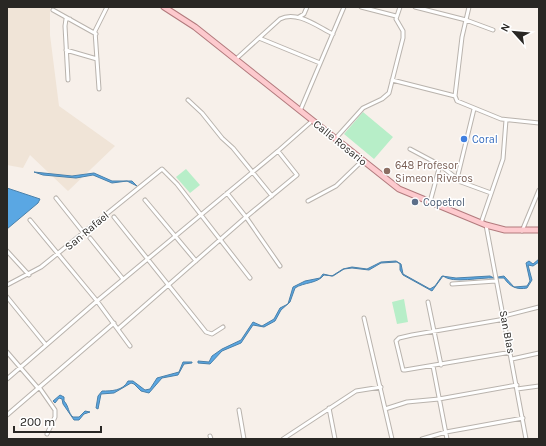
<svg xmlns="http://www.w3.org/2000/svg" width="546" height="446" font-family="Karla,sans-serif">
<style>
.built{fill:#f0e4d7}
.green{fill:#b7eec8}
.water{fill:#5aa7e3;stroke:#4b81aa}
.lines{fill:none;stroke-linecap:round;stroke-linejoin:round}
.street-casing{stroke:#b9b3ad;stroke-width:5}
.primary-casing{stroke:#b27a7d;stroke-width:7}
.street{stroke:#fff;stroke-width:3}
.primary{stroke:#fdcace;stroke-width:5}
.shop-dot{fill:#3f7fe0;stroke:#fff;stroke-width:1.5}
.education-dot{fill:#8d6e63;stroke:#fff;stroke-width:1.5}
.service-dot{fill:#5c6f8a;stroke:#fff;stroke-width:1.5}
.labels{text-anchor:middle;dominant-baseline:central;stroke-width:3;stroke-linejoin:round;paint-order:stroke}
.shop-label{font-size:11px;fill:#366cbe;stroke:#fff;text-anchor:start}
.street-label{font-size:11px;fill:#292724;stroke:#fff}
.education-label{font-size:11px;fill:#785e54;stroke:#fff;text-anchor:start}
.service-label{font-size:11px;fill:#4e5e75;stroke:#fff;text-anchor:start}
</style>
<rect width="100%" height="100%" fill="#f7f0ea"/>
<path class="built" d="M7 7H50V35L59 106 115 146 68 191 30 155 23 168 7 165Z"/>
<path class="green" d="M363 112 393 137 374 159 344 134Z
M186 169 200 185 190 193 176 177Z
M404 299 408 322 397 324 392 302Z"/>
<path class="water" d="M34 172 72 176 94 173 112 181H132L137 186 127 181 112 183 93 175 76 178 43 175Z
M7 188 40 199 38 203 7 229Z
M539 259V262L533 266 528 265 532 280 527 288C517 290 510 287 504 278H498V277L504 276 514 287 527 286 530 281 526 263 529 261 533 264Z
M396 261 401 264 403 274 430 289 435 286 442 276 456 278 490 276 494 278C481 277 453 284 443 276L432 291 403 275 400 270V264L397 262 381 263 369 270 352 268 344 269 333 276 324 275C317 284 304 282 295 288L290 302 281 310 275 321 264 327 253 325 241 343 222 351 210 364 198 363V361L209 362 212 356 222 349 241 340 253 322 262 326 274 319 280 308 288 304 293 287 305 281 320 278 323 274 332 276 343 269 352 267 367 269 381 262Z
M183 362H192V363L184 364 178 375 162 378 149 393 141 391 134 384 131 383 114 393 101 394 98 409 96 408 98 396 102 391C111 391 123 391 128 381H133L145 390 150 389 157 378 179 372Z
M60 395 64 397V401C69 406 68 413 73 417H79L85 411 90 412 84 414 79 420H74L63 404 62 399 59 398 55 403 53 401Z"/>
<g class="lines">
<g class="street-casing">
<path id="street" d="M361 7 396 16
M415 7 466 20 493 30
M469 7 462 37 455 96 457 101 501 119 539 123
M53 10 96 34
M299 17 304 14 307 7
M259 38 320 63
M66 50 97 59
M236 59 280 19C297 10 318 27 333 34
M68 80 65 26 66 19H70
M392 80 455 96
M99 89 95 31 107 7
M188 100 202 113 222 138 233 148 272 196
M300 111 344 7
M335 139 363 108 382 99 389 93 403 38V31L396 19 400 7
M410 149 440 165 461 182 491 193
M457 179 474 109
M227 193 246 217 280 266
M56 198 83 232
M145 200 196 261
M308 201 336 186 362 161
M430 202 440 165
M114 217 206 332 212 334 223 327
M30 220 97 301 130 346
M481 223 503 159 506 120
M486 225 526 439
M522 231 539 190
M90 238 123 279
M7 251 29 275
M452 284 496 281
M7 285 41 267 162 169 177 184 250 278
M7 297 46 345
M428 302 441 365
M504 316 539 307
M364 318 392 439
M505 319 412 335 399 338 396 341 403 370H405L511 352
M118 329 246 217 297 175 278 151
M7 352 38 388
M512 359 539 353
M433 366 447 439
M7 379 97 301 278 151 312 121
M39 387 55 410V417L47 434
M517 389 539 386
M329 408 335 439
M385 409 407 402 439 399 517 385
M239 410 244 439
M7 415 114 323
M210 436 211 439
M283 439 356 391 381 387
M422 439 446 432 523 418"/>
</g>
<g class="primary-casing">
<path id="primary" d="M164 7 195 27 399 189 486 225 505 230H539"/>
</g>
<use href="#street" class="street"/>
<use href="#primary" class="primary"/>
</g>
<circle class="shop-dot" cx="464" cy="139" r="4"/>
<circle class="education-dot" cx="387" cy="171" r="4"/>
<circle class="service-dot" cx="415" cy="202" r="4"/>
<g class="labels">
<g class="shop-label">
<text x="472" y="139">Coral</text>
</g>
<g class="street-label">
<text transform="translate(340 143) rotate(39)">Calle Rosario</text>
<text transform="translate(87 231) rotate(-40)">San Rafael</text>
<text transform="translate(507 332) rotate(79)">San Blas</text>
</g>
<g class="education-label">
<text x="395" y="165">648 Profesor<tspan x="395" dy="13">Simeon Riveros</tspan></text>
</g>
<g class="service-label">
<text x="423" y="202">Copetrol</text>
</g>
</g>
<rect width="546" height="446" fill="none" stroke="#292724" stroke-width="16"/>
<g transform="translate(514 32) rotate(297)" stroke="#ffffff" stroke-width="3" paint-order="stroke">
<path d="M0-3L7 15L0 10L-7 15Z" fill="#292724"/>
<text y="-6" font-size="11" font-weight="bold" text-anchor="middle" fill="#292724">N</text>
</g>
<path d="M14 426v6h87v-6" fill="none" stroke="#292724" stroke-width="2"/>
<text x="20" y="426" font-size="12" fill="#292724" stroke="#ffffff" stroke-width="3" paint-order="stroke">200 m</text>
</svg>
